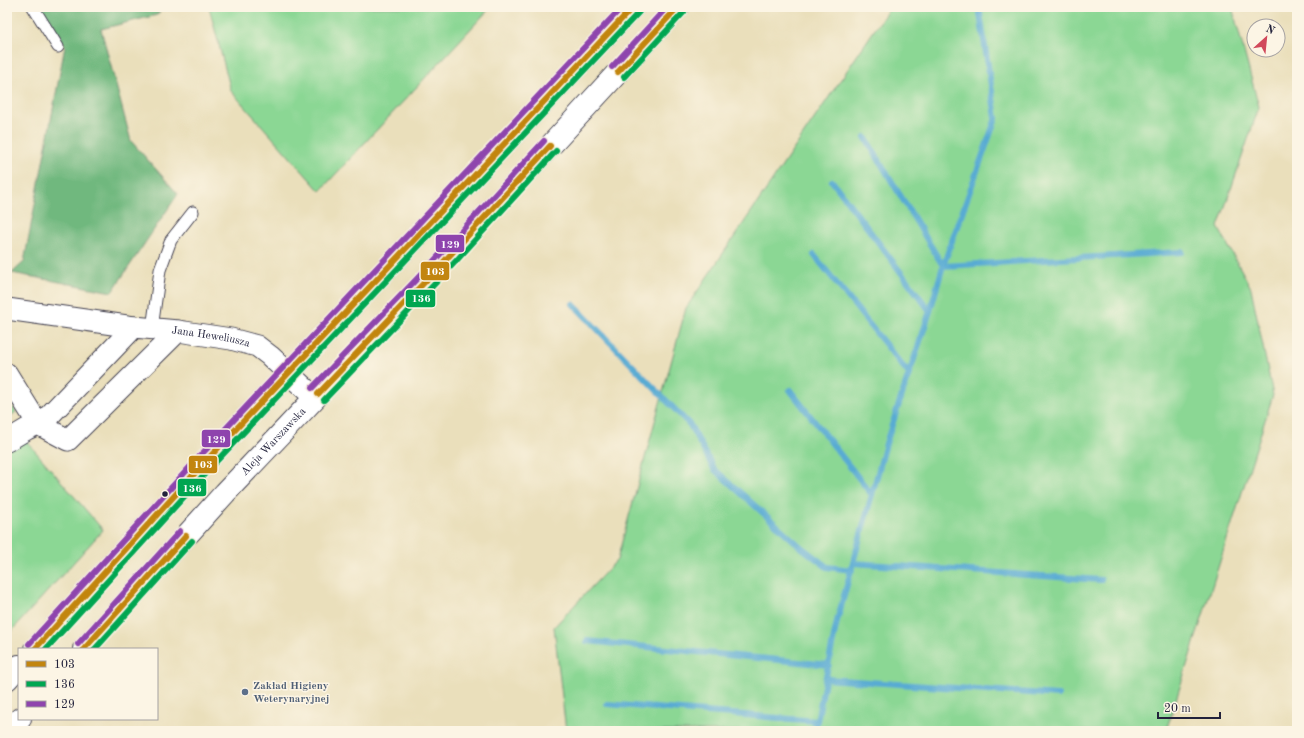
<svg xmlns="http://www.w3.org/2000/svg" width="1304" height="738" font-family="'Old Standard TT',serif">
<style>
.green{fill:#8bd794;stroke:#567c68}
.forest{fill:#70b87e;stroke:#496d5c}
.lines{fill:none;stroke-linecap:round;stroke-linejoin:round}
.stream{stroke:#58abd3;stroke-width:6}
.lane-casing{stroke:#403e4e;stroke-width:13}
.street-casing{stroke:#403e4e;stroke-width:23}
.secondary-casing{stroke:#403e4e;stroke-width:24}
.lane{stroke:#fff;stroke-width:11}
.street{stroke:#fff;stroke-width:21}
.secondary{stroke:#fff;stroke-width:22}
.bus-1-casing{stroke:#fcf5e5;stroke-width:9}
.bus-2-casing{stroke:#fcf5e5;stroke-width:9}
.bus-3-casing{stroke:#fcf5e5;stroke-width:9}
.bus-1{stroke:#c2850f;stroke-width:6}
.bus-2{stroke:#00a651;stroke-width:6}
.bus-3{stroke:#8e44ad;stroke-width:6}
.bus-dot{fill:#22223b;stroke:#fcf5e5;stroke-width:1.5}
.service-dot{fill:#5c6f8a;stroke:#fcf5e5;stroke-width:1.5}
.labels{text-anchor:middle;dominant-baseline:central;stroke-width:3;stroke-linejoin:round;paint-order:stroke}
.street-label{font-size:11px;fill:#22223b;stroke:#fcf5e5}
.service-label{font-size:11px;font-weight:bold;fill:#4e5e75;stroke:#fcf5e5;text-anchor:start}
.line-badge{stroke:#fcf5e5;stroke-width:1.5}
.badge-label{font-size:11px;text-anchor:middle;font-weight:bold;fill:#fff}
</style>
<rect width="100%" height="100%" fill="#fcf5e5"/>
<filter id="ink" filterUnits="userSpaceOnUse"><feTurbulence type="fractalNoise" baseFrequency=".025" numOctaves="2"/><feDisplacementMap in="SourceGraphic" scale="8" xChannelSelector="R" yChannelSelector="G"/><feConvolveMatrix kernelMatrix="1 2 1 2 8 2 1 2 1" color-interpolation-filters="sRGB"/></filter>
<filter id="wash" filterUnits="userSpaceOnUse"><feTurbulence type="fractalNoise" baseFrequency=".012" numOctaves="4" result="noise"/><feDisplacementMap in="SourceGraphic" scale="16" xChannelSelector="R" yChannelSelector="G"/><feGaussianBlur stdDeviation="0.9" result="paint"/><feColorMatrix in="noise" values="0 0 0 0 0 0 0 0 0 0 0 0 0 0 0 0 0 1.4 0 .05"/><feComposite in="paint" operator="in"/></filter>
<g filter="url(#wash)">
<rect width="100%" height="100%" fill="#eadfbb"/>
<path class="green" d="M209 7H491L320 191 231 91Z
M890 7H1232L1259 107 1218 227 1251 288 1273 395 1166 731H566L554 627 617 560 686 308Z
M7 398 16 412 7 418Z
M23 437 103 530 7 636V446Z"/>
<path class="forest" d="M40 7H163L157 15 101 29 131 141 178 194 112 292 12 273 24 262 65 46Z"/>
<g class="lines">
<path class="stream" d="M865 137 943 266 1182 252
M832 181 930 311
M814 255 909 374
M573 304 690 425 714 469 801 547 827 567 852 570
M790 390 872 495
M853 563 1101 580
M587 641 829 665
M826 679 1058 695
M607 704 817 721
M815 731 837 621 887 440 930 311 943 266 996 118 979 7"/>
</g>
</g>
<g filter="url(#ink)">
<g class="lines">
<g class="lane-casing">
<path id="lane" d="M33 7 58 47
M152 329 160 270 171 240 193 212"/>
</g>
<g class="street-casing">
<g id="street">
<path d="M7 309 134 327"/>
<path id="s1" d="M7 374 38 424 46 419 134 327 178 331 231 339 257 346 270 356 315 398"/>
<path d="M7 441 27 429 38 424 68 440 178 331"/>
</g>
</g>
<g class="secondary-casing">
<g id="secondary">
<path d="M35 649 205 462 633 7"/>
<path id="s2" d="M84 649 225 493 439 267 678 7"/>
<path d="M7 679 19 666"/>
<path d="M9 731 20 719"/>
</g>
</g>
<use href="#lane" class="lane"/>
<use href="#street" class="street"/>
<use href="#secondary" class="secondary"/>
<g class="bus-1-casing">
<path id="bus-1" d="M618 72 678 7
M318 394 439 267 550 146
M35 649 205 462 633 7
M84 649 186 536"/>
</g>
<g class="bus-2-casing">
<path id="bus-2" d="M624 77 684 12
M324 400 445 273 556 151
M46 649 211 467 639 12
M95 649 192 541"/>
</g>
<g class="bus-3-casing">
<path id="bus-3" d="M612 67 667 7
M312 388 433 262 544 141
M29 644 199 457 622 7
M78 644 180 531"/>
</g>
<use href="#bus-1" class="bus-1"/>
<use href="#bus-2" class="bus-2"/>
<use href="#bus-3" class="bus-3"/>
</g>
</g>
<circle class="bus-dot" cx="165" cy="494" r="3.5"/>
<circle class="service-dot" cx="245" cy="692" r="4"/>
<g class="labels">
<g class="street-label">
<text stroke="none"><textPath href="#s1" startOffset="273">Jana Heweliusza</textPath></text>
<text stroke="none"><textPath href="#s2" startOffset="281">Aleja Warszawska</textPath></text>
</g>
<g class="service-label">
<text x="253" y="686">Zakład Higieny<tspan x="253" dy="13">Weterynaryjnej</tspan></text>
</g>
</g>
<g class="line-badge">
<rect x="435" y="234" width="30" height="19" rx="4" fill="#8e44ad"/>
<rect x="420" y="261" width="30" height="20" rx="4" fill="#c2850f"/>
<rect x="405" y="289" width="31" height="19" rx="4" fill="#00a651"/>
<rect x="201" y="429" width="30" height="19" rx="4" fill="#8e44ad"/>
<rect x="188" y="455" width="30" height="19" rx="4" fill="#c2850f"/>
<rect x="177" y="478" width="30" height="19" rx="4" fill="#00a651"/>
</g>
<g class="badge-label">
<text x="450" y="248">129</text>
<text x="435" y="275">103</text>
<text x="421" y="302">136</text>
<text x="216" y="443">129</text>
<text x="203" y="468">103</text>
<text x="192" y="492">136</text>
</g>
<rect width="1304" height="738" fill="none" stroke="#fcf5e5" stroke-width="24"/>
<rect x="18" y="648" width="140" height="72" fill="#fcf5e5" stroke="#a5a1a1"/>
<rect x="26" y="661" width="20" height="6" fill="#c2850f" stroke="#a5a1a1"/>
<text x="54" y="668" font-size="12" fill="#22223b">103</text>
<rect x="26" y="681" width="20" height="6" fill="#00a651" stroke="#a5a1a1"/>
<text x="54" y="688" font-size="12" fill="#22223b">136</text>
<rect x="26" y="701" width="20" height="6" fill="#8e44ad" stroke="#a5a1a1"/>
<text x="54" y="708" font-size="12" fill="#22223b">129</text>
<g transform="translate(1266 38) rotate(27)"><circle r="19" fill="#fcf5e5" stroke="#a5a1a1"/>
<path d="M0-3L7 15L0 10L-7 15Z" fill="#d1495b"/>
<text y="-6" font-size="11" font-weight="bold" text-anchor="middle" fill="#22223b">N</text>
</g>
<path d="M1158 712v6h62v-6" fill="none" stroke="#22223b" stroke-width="2"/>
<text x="1164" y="712" font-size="12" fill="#22223b" stroke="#fcf5e5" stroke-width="3" paint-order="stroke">20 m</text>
</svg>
